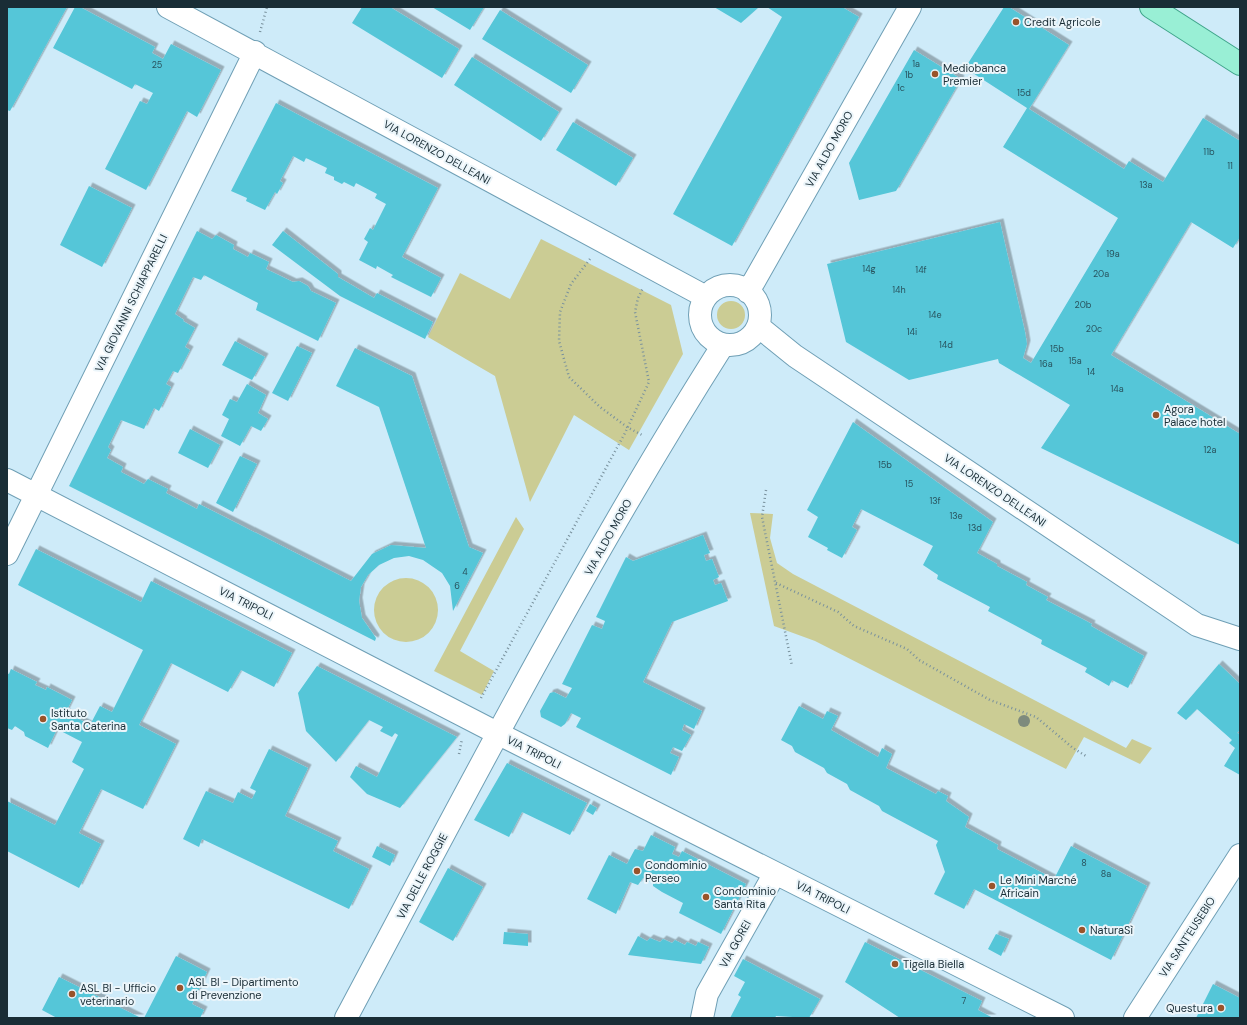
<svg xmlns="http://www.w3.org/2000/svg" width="1247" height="1025" font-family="'DM Sans',sans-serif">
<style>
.green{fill:#cbcc94}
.building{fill:#55c6d8;filter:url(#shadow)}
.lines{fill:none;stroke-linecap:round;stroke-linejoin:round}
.minor-casing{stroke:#6f9fb5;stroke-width:24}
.major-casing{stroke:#40a58b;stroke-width:24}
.path{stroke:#79919d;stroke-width:2.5;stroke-dasharray:1 3;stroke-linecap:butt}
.minor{stroke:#fff;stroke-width:22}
.major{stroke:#99efd5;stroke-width:22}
.tree{fill:#7e8b7d}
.poi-dot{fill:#99532a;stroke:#ebf5fa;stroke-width:1.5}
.labels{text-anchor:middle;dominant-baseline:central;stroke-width:4;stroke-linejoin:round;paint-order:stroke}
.number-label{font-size:9px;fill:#28535e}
.poi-label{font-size:11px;fill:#192d36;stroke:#ebf5fa;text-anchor:start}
.street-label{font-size:11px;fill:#192d36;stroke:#ebf5fa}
</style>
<defs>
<filter id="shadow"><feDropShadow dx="3.5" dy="-3.5" stdDeviation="0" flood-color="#0004"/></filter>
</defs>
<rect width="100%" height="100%" fill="#ceebf9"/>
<path class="green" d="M541 239 671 305 683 354 629 450 574 415 530 502 495 376 428 337 460 273 510 299Z
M717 315a14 14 0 1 1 28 0a14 14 0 1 1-28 0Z
M750 513 773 514 770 538 777 563 793 574 1126 748 1132 739 1152 748 1140 764 1084 737 1066 769 815 641 774 626Z
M516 517 524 529 460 651 494 671 482 695 434 671Z
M374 610a32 32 0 1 1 64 0a32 32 0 1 1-64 0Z"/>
<path class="building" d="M7 7H67L10 111 7 110Z
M75 7H80L155 47 152 53 163 59 171 44 221 70 197 117 187 111 146 190 105 169 140 101 147 104 153 93 135 84 132 89 53 48Z
M362 7H390L459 49 442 78 352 23Z
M432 7H484L470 30Z
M714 7H759L741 23Z
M767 7H842L859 17 732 246 673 214 782 17Z
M1004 7H1009L1069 45 1029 109 1124 169 1129 161 1163 182 1203 118 1240 141V237L1233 248 1191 222 1111 355 1240 434V545L1041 448 1070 405 999 363 998 359 909 380 846 342 827 264 1000 222 1025 332 1027 344 1023 358 1031 363 1118 218 1003 147 1027 108 965 68Z
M500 10 588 65 571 93 482 39Z
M914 50 961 79 896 191 859 200 849 163Z
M472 57 559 112 541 141 454 85Z
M276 103 438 188 402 257 441 278 431 297 391 277 393 275 377 266 376 269 359 260 368 242 364 239 370 228 373 230 386 204 375 198 377 194 356 183 354 187 344 182 342 184 334 180V177L325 173 327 168 306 158 304 162 293 156 280 181 283 183 277 194 275 192 265 210 246 201 247 198 231 191Z
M573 122 633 158 616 186 556 150Z
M89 186 132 208 102 267 60 245Z
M197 231 212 239 216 235 234 245 233 249 248 257 250 253 269 262 266 269 293 282 299 281 308 286 311 291 336 303 318 341 256 310 258 303 204 275 201 280 193 277 175 314 184 320 183 321 195 328 185 347 190 350 178 373 173 371 166 384 171 387 159 411 154 408 144 429 121 420 108 447 111 450 107 458 123 467 121 472 144 484 148 479 168 489 166 493 197 509 199 504 351 581 372 554 391 545 426 548 379 407 336 386 355 348 412 376 469 547 483 553 453 611 450 586 442 573 423 560 409 556 394 558 379 565 368 575 361 587 359 601 362 618 376 638 375 641 69 486Z
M283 231 338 274V277L374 298 377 293 433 322 425 339 340 296 272 245Z
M235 341 265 357 252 380 222 365Z
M297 346 312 353 288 401 272 393Z
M247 384 266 395 258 413 268 419 261 431 251 426 240 446 221 436 229 419 222 415 230 399 237 402Z
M853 422 993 522 977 553 997 564V566L1027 582 1026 585 1048 597 1046 600 1092 624 1091 626 1144 656 1128 688 1112 680 1109 686 1085 672 1087 668 1041 644 1042 640 988 611 990 607 937 579 938 575 923 565 933 546 861 509 852 527 857 530 842 558 827 550 828 548 808 537 818 517 807 510Z
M190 429 220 445 208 468 178 453Z
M240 456 257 464 233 512 216 503Z
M703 535 710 553 704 555 706 561 712 559 719 577 713 580 715 585 721 583 728 601 672 622 643 682 702 711 694 729 684 724 682 730 691 735 682 751 673 747 670 753 679 757 671 775 576 727 581 718 571 713 565 724 561 727 541 717 540 711 550 693 554 692 566 698 572 688 562 684 592 625 602 629 605 621 596 617 626 557 633 561Z
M36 549 141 602 151 581 292 653 274 687 241 670 228 692 171 663 139 725 176 744 143 809 101 789 79 833 101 844 79 888 7 851V801L55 825 84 769 72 762 82 742 57 729 48 748 25 736 24 732 15 726 12 730 7 728V673L9 674 11 669 37 682 35 685 46 690 47 687 72 700 66 712 90 725 100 706 112 712 143 650 18 585Z
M1219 664 1240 684V730L1237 733 1240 734V775L1224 766 1235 748 1229 743 1232 740 1197 709 1186 720 1177 713Z
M317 666 457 737 400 808 367 794 350 777 356 766 377 777 398 735 395 733 392 737 380 731 383 727 369 720 336 762 306 731 298 693Z
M799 706 823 719 827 711 838 716 831 730 878 757 882 748 892 754 886 768 936 794 938 791 948 796 946 801 969 817 965 827 998 845 997 849 1054 879 1071 846 1147 886 1111 960 974 889 964 909 934 894 945 872 936 845 938 841 882 811 879 806 850 790 847 784 827 773 824 768 795 752 792 746 781 740Z
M269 749 308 768 285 816 338 841 333 851 369 869 349 909 202 839 199 847 183 839 206 791 233 803 238 792 252 799 256 791 250 788Z
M507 763 587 803 570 835 522 812 509 837 474 820Z
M590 804 597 808 593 815 586 811Z
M651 835 675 847 672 854 679 857 682 851 746 884 721 934 679 913 683 903 662 892 653 886V883L643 878 638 885 630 882 616 914 587 899 609 855 627 864 635 849 643 851Z
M377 846 395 855 390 866 372 857Z
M448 868 483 887 453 941 419 922Z
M504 932 528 934V946L503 944Z
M996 934 1009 939 1001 956 988 949Z
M638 936 647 941 650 938 660 942 663 939 672 943 675 940 685 945 687 942 696 946 698 942 709 947 701 964 628 955Z
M865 942 982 1001 978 1010 993 1018H900L845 982Z
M176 956 207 972 192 1004 204 1010 200 1018H144Z
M743 959 820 999 809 1018 776 1016 775 1018H730L741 997 738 995 745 982 734 976Z
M59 977 141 1018H57L42 1010Z
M1213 984 1240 998V1018H1196Z"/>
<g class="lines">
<g class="minor-casing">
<path id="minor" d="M168 7 706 297
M700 315a30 30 0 1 1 60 0a30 30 0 1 1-60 0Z
M748 292 910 7
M758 326 795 356 1197 625 1240 639
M7 480 497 733 1063 1018
M7 554 255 52
M346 1018C467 791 585 562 723 345
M702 1018 707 994 775 873
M1135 1018 1240 855"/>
</g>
<g class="major-casing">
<path id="major" d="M1151 7 1240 64"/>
</g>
<path class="path" d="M260 32 267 7
M590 259 571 284 560 312 559 341 569 377 600 407 627 427 642 435
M766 490 762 517 792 666
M776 583 838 612 854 626 907 649 919 660 990 700 1036 717 1073 748 1086 756
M481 698 625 433 649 382 635 312 638 298 643 288
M459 754 462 739"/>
<use href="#minor" class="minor"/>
<use href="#major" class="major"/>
</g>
<circle class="tree" cx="1024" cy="721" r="6"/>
<g class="poi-dot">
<circle cx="1016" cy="22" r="4"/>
<circle cx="935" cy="74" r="4"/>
<circle cx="1156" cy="415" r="4"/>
<circle cx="43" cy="719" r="4"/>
<circle cx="637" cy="871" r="4"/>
<circle cx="992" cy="886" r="4"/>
<circle cx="706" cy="897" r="4"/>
<circle cx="1082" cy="930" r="4"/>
<circle cx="895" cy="964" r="4"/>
<circle cx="180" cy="988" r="4"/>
<circle cx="72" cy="994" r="4"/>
<circle cx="1221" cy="1008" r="4"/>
</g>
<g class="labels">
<g class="number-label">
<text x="916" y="64">1a</text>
<text x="157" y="65">25</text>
<text x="909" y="75">1b</text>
<text x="901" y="88">1c</text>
<text x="1024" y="93">15d</text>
<text x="1209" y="152">11b</text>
<text x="1230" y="166">11</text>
<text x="1146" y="185">13a</text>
<text x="1113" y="254">19a</text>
<text x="869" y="269">14g</text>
<text x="921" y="270">14f</text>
<text x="1101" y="274">20a</text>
<text x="899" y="290">14h</text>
<text x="1083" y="305">20b</text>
<text x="935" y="315">14e</text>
<text x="1094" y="329">20c</text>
<text x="912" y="332">14i</text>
<text x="946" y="345">14d</text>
<text x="1057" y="349">15b</text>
<text x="1075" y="361">15a</text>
<text x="1046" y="364">16a</text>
<text x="1091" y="372">14</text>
<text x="1117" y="389">14a</text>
<text x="1210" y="450">12a</text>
<text x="885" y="465">15b</text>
<text x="909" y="484">15</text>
<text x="935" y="501">13f</text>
<text x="956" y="516">13e</text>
<text x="975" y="528">13d</text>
<text x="465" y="572">4</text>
<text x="457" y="586">6</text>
<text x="1084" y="863">8</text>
<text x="1106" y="874">8a</text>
<text x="964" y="1001">7</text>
</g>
<g class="poi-label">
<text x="1024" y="22">Credit Agricole</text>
<text x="943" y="68">Mediobanca<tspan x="943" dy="13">Premier</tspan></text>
<text x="1164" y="409">Agora<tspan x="1164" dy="13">Palace hotel</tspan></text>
<text x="51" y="713">Istituto<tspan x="51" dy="13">Santa Caterina</tspan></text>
<text x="645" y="865">Condominio<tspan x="645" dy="13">Perseo</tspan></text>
<text x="1000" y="880">Le Mini Marché<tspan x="1000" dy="13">Africain</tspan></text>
<text x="714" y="891">Condominio<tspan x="714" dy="13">Santa Rita</tspan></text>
<text x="1090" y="930">NaturaSì</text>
<text x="903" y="964">Tigella Biella</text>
<text x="188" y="982">ASL BI - Dipartimento<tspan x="188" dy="13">di Prevenzione</tspan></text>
<text x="80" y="988">ASL BI - Ufficio<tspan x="80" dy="13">veterinario</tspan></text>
<text x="1213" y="1008" text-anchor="end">Questura</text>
</g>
<g class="street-label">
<text transform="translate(829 149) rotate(-61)">VIA ALDO MORO</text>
<text transform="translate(437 152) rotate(29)">VIA LORENZO DELLEANI</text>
<text transform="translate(131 303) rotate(-64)">VIA GIOVANNI SCHIAPPARELLI</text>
<text transform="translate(995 490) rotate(34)">VIA LORENZO DELLEANI</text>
<text transform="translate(608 537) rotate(-61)">VIA ALDO MORO</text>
<text transform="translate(246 603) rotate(27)">VIA TRIPOLI</text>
<text transform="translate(534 752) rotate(27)">VIA TRIPOLI</text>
<text transform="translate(422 876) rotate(-62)">VIA DELLE ROGGIE</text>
<text transform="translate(823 897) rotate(27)">VIA TRIPOLI</text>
<text transform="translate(1187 937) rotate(-57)">VIA SANT'EUSEBIO</text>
<text transform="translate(735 944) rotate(-61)">VIA GOREI</text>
</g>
</g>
<rect width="1247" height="1025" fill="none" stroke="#192d36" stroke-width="16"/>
</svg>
